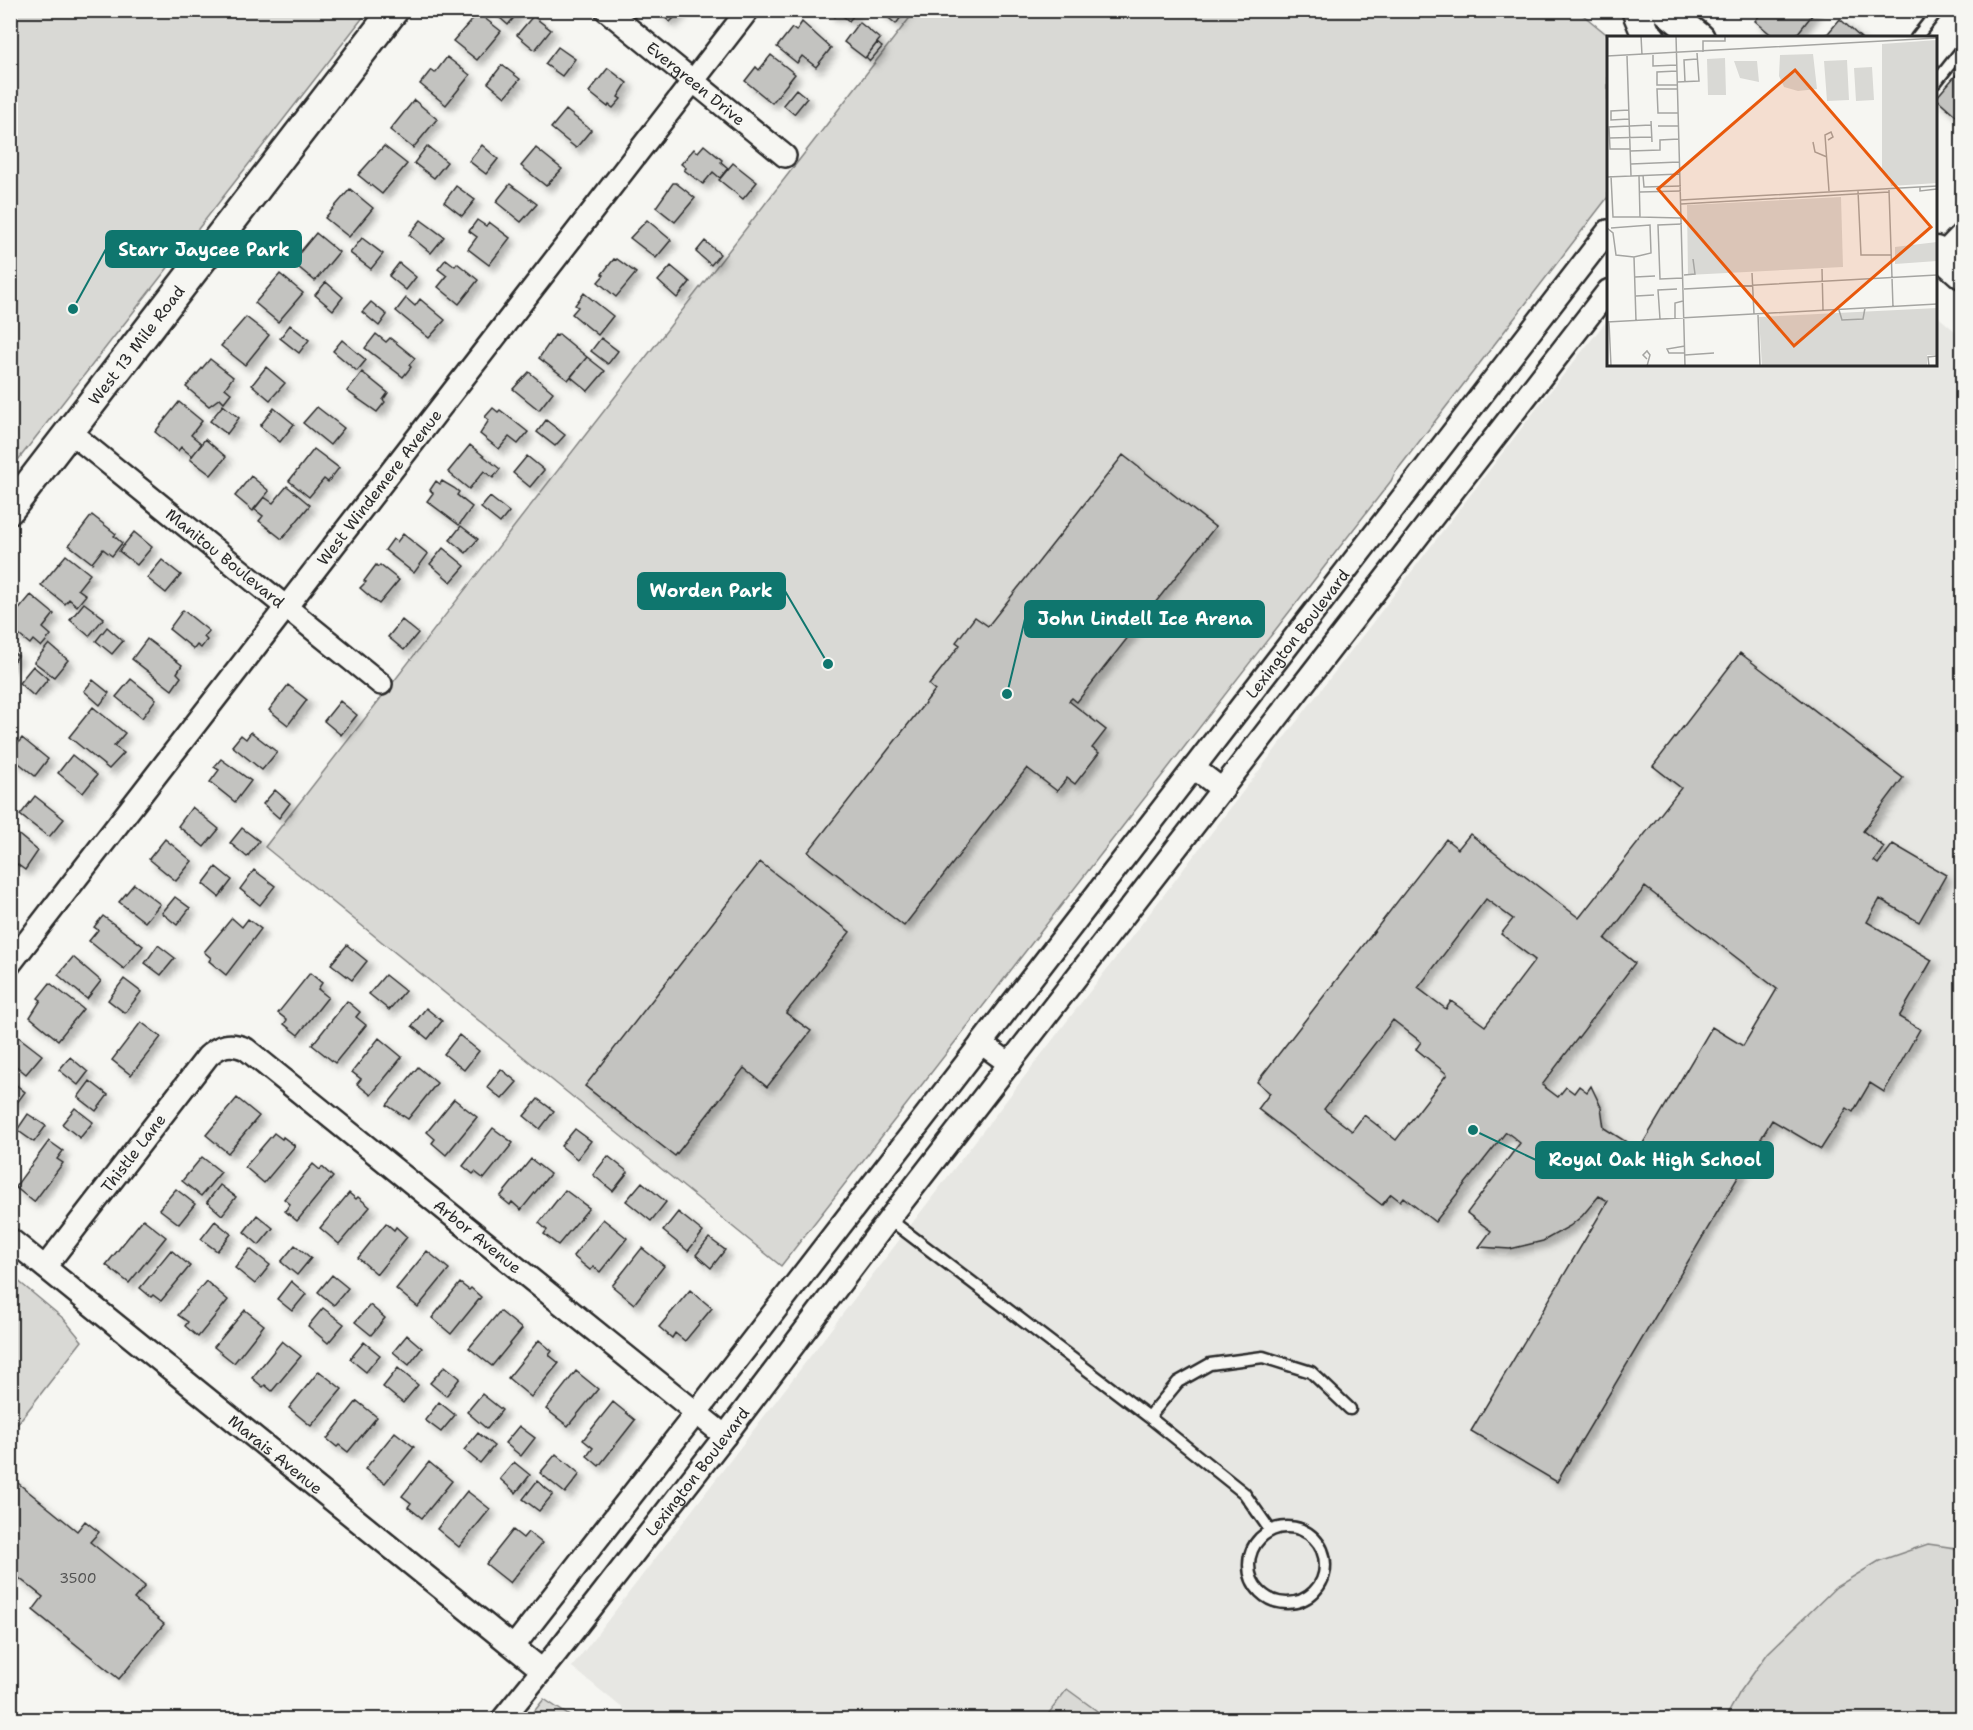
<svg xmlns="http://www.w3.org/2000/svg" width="1973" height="1730" font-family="'Shantell Sans',sans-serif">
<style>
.built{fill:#e7e7e3}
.green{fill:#d9d9d5;stroke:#828280;stroke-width:1.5}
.building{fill:#c3c3c0;stroke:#2b2b2b;stroke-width:1.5;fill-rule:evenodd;filter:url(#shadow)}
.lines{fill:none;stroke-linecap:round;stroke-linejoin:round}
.service-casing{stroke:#2b2b2b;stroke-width:15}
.minor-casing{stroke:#2b2b2b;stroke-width:26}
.secondary-casing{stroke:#2b2b2b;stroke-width:33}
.service{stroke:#f6f6f2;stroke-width:10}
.minor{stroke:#f6f6f2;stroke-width:21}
.secondary{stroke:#f6f6f2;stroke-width:28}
.labels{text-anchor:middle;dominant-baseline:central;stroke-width:6;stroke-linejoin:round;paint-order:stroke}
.number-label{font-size:14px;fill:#515150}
.street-label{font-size:16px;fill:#2b2b2b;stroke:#f6f6f2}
.inset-road{fill:none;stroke:#a5a5a2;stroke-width:1.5}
.view{fill:#e8590c;fill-opacity:0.15;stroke:#e8590c;stroke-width:3}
.inset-edge{fill:none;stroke:#2b2b2b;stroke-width:3}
.leader{fill:none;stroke:#0f766e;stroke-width:2}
.callout-dot{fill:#0f766e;stroke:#f6f6f2;stroke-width:2}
.callout{fill:#0f766e;stroke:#0f766e;stroke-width:2}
.callout-label{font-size:18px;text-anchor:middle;font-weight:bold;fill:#fff}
</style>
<defs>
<filter id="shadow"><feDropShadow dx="5.5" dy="5.5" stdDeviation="3" flood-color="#0004"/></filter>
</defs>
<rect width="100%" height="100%" fill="#f6f6f2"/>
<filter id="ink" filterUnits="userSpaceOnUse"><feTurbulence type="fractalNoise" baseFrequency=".0167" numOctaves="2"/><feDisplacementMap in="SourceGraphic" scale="12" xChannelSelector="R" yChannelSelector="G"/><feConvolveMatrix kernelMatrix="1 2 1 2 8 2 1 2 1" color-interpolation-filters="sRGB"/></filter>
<g filter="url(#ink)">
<path class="built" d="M1936 315 1962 337V1719L637 1720 572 1667 1540 404 1608 319V364H1936Z"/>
<path class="green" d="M1577 10 1610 37 1608 38V197L1395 473 1391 481 781 1266 265 847 915 11Z
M10 11H368L11 469H10Z
M11 1275 64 1319 82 1341 11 1432Z
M1928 1544 1962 1549V1719H1725L1740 1692 1768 1653 1836 1587 1879 1561Z
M1067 1689 1108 1719H1049L1046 1717Z
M544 1699 574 1719H528Z"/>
<path class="building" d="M491 10H520L508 25Z
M656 10H682L670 22Z
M826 10H858L849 21 839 13 835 17Z
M879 10H906L896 24Z
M1764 10H1816L1794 38H1775L1755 21Z
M478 13 501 31 477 60 453 41Z
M533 16 551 30 535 50 517 35Z
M1840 19 1861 38H1824Z
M802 22 831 48 816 67 802 56 797 63 777 47 792 28 796 31Z
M859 22 880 39 865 58 844 42Z
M877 43 882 47 870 61 866 57Z
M558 47 575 59 562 76 545 64Z
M771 55 795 74 772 103 745 81 756 67 759 70Z
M447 57 470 75 446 105 420 84 431 70 435 73Z
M502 65 520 79 505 97 488 83Z
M608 68 627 83 618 97 621 99 613 108 609 105 608 107 589 92Z
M1962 68V121L1936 98Z
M796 89 807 98 794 114 783 105Z
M414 100 437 119 413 148 390 130Z
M566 110 591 130 576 148 551 128Z
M482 145 498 159 486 174 469 161Z
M704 145 722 160 721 162 728 168 720 178 713 172 703 184 684 170 686 168 681 164 694 149 698 152Z
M384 146 407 164 382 194 358 175Z
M427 146 447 162 434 178 414 163Z
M536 148 562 169 546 186 521 166Z
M733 163 757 182 743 199 719 180Z
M673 183H676L695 198 675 222 656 207Z
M510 184 537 204 521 222 496 202Z
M456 186 475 200 462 216 444 202Z
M350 189 373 208 349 237 325 218Z
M421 220 444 237 431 253 409 235Z
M477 220 486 226 489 222 510 238 489 265 468 249 477 237 469 231Z
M647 220 671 240 656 258 630 238Z
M316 233 339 252 315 281 292 262Z
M362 238 383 254 371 269 350 253Z
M705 241 720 254 711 265 696 252Z
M446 259 455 266 457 263 478 280 459 304 438 287 447 276 438 269Z
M614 259 616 260 617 259 636 273 616 297 598 282 604 275 602 274Z
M399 263 416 277 406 290 389 276Z
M671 266 690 282 677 298 658 281Z
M280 274 303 293 278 322 255 303Z
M326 282 343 297 333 310 315 295Z
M584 293 613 316 598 335 572 314 578 307 575 305Z
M406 298 415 306 420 299 445 320 429 338 396 311Z
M371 302 387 315 379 326 362 312Z
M246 317 269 335 245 365 221 346Z
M290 325 309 340 299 353 280 338Z
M376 334 386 342 390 338 415 358 409 365 411 367 403 377 365 348Z
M559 334 587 357 568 380 539 358 555 335 557 336Z
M601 338 618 351 608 364 591 351Z
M342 340 366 360 357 371 333 351Z
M587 357 605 371 588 391 571 377Z
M210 359 233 377 225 388 231 393 224 402 220 398 209 406 186 387Z
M266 367 285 383 270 400 252 385Z
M362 372 388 393 383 400 385 402 377 412 347 391Z
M529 372 553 392 539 410 513 389Z
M179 402 202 421 191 435 202 444 192 456 181 447 178 451 155 432Z
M223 405 239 418 227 434 210 421Z
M317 407 344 428 330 445 303 423Z
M274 408 294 424 280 442 260 426Z
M493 408 498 412 500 410 528 432 518 444 509 437 499 449 480 434 489 420 485 417Z
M546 420 565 435 555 446 537 432Z
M205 439 226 457 211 475 190 459Z
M470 445 500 469 493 478 484 471 469 489 448 472Z
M314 449 339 468 328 482 324 479 309 497 289 481Z
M1123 455 1215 527 1077 702 1072 698 1069 701 1106 730 1092 748 1099 753 1075 784 1067 778 1057 791 1027 768 904 926 808 852 935 690 929 685 960 645 956 642 975 617 988 626Z
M527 456 544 470 530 487 513 473Z
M251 476 269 491 253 511 235 496Z
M436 481 440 484 442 481 454 488 459 492 457 495 472 507 459 525 427 501 433 493 430 490Z
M287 486 310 505 282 539 259 521 263 516 254 509 264 497 273 503Z
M490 497 509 512 500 523 481 508Z
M92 515 116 534 114 536 122 543 112 556 103 549 92 563 69 545Z
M461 526 478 539 466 553 450 540Z
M134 532 152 547 137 565 119 551Z
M403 534 428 554 414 573 385 550 393 539 397 542Z
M443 548 465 566 451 582 430 564Z
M66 555 90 574 78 589 86 595 77 606 69 599 65 604 41 585Z
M162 560 181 575 166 593 147 578Z
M376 565 378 567 380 565 399 580 379 604 360 588 366 582 364 581Z
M31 595 54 614 43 628 51 635 41 647 33 640 30 644 10 628V620Z
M84 603 104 618 89 636 70 620Z
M183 610 209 631 204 637 207 640 201 648 197 645 194 649 169 629Z
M402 620 418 633 404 650 388 637Z
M107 627 123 641 112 654 96 641Z
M147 639 182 665 177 673 181 677 172 690 132 659Z
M49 644 68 660 54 677 34 662Z
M10 650 18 656 10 666Z
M1740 653 1903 778 1863 831 1884 847 1874 861 1878 864 1893 844 1946 875 1919 922 1880 899 1867 922 1932 960 1899 1017 1920 1029 1884 1092 1870 1083 1853 1112 1847 1108 1821 1149 1772 1120 1557 1482 1471 1431 1608 1201 1599 1196 1582 1216 1570 1226 1543 1241 1510 1249 1479 1247 1491 1231 1467 1213 1520 1143 1513 1137 1506 1132 1435 1222 1403 1197 1400 1201 1391 1194 1382 1205 1258 1109 1270 1093 1257 1082 1446 839 1458 849 1470 834 1579 918 1681 788 1653 766ZM1645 887 1777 989 1743 1046 1712 1027 1639 1150 1604 1128 1601 1107 1591 1086 1587 1092 1579 1086 1574 1093 1566 1087 1558 1097 1542 1085 1635 963 1605 939ZM1486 899 1513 919 1501 934 1535 960 1485 1026 1451 1001 1446 1009 1418 988ZM1393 1020 1421 1042 1416 1049 1447 1074 1396 1140 1364 1115 1352 1131 1324 1109Z
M33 666 48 679 34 696 19 683Z
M131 679 156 699 142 718 116 697Z
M93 680 109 693 100 705 84 691Z
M288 685 307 700 288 725 269 710Z
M340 701 357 715 341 735 324 721Z
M93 707 125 733 114 746 124 753 109 769 69 737Z
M251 732 277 752 262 770 232 746 241 735 246 739Z
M22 738 48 759 35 776 10 756V753Z
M72 755 97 775 83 793 58 773Z
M221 759 251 781 235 802 210 782 219 770 214 767Z
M275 790 290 803 279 818 263 804Z
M35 796 64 819 49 837 20 815Z
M192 807 219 829 204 847 178 826Z
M242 828 259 841 247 857 230 843Z
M14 831 38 851 25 870 10 859V835Z
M165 839 192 861 176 881 149 859Z
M760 862 850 932 786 1013 811 1031 767 1087 744 1068 675 1156 585 1086Z
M216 867 232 880 219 897 203 884Z
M254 870 275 886 260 905 240 889Z
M134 884 160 904 145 922 119 902Z
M175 897 190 908 177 925 162 913Z
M103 916 143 946 124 969 89 941 98 930 94 927Z
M232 918 242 927 248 919 261 929 226 975 209 961 211 958 204 952Z
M158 945 175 958 161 975 145 963Z
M347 945 367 961 352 980 331 964Z
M73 957 101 981 87 999 58 975Z
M310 973 322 983 318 989 328 997 298 1035 284 1024 287 1020 278 1013Z
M385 975 405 991 389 1010 369 994Z
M124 979 141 992 125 1013 108 1000Z
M50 983 83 1009 58 1040 30 1017 41 1000 38 998Z
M347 1001 360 1012 356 1017 366 1025 335 1063 312 1045Z
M426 1008 442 1021 428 1039 412 1026Z
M141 1022 161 1037 131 1075 112 1060Z
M16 1035 42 1055 26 1074 10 1061V1041Z
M459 1035 479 1051 464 1070 444 1054Z
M379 1038 402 1057 371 1095 357 1084 361 1079 352 1072Z
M70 1057 88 1072 78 1085 59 1070Z
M418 1067 437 1083 408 1119 387 1105Z
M501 1069 517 1082 502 1099 487 1087Z
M10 1080 25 1092 16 1104 10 1101Z
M90 1081 108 1095 96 1111 78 1097Z
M237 1098 259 1116 228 1153 206 1135Z
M454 1099 477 1117 446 1155 432 1143 435 1139 427 1132Z
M538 1099 554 1111 540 1129 524 1116Z
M75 1108 93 1122 80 1138 62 1124Z
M28 1114 46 1126 34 1142 17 1130Z
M493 1128 513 1143 484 1179 475 1172 473 1174 463 1166Z
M575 1129 591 1141 577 1159 561 1146Z
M274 1133 282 1139 283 1137 295 1146 264 1183 245 1167Z
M49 1141 63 1151 57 1159 63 1163 34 1202 15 1187Z
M608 1156 628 1172 613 1191 593 1175Z
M202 1157 221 1172 201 1196 182 1181Z
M531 1159 550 1174 521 1210 512 1202 510 1205 500 1197Z
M313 1164 320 1170 322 1167 333 1177 297 1221 285 1211 290 1204 284 1199Z
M642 1182 666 1202 651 1221 626 1201Z
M220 1185 236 1197 222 1215 207 1202Z
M176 1189 195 1204 179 1224 159 1209Z
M565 1190 589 1208 558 1245 544 1234 547 1230 539 1223Z
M349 1193 356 1199 358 1197 370 1207 339 1244 320 1228Z
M678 1212 703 1232 688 1251 663 1231Z
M257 1215 273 1228 259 1245 244 1232Z
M143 1219 166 1237 129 1283 106 1265Z
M603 1219 627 1238 600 1272 594 1267 590 1270 573 1256Z
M215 1221 231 1234 217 1251 201 1239Z
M386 1223 394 1230 396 1227 407 1237 377 1274 358 1258Z
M709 1238 725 1250 711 1268 696 1255Z
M295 1245 311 1258 297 1275 281 1262Z
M642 1248 664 1266 634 1304 612 1286Z
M250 1249 270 1265 255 1284 235 1268Z
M171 1250 190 1266 161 1301 153 1295 151 1297 140 1288Z
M427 1251 449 1269 418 1307 396 1289Z
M332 1275 348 1288 334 1305 318 1292Z
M206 1281 228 1300 198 1337 185 1326 188 1322 178 1315Z
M291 1281 306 1294 292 1311 277 1299Z
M460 1283 469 1290 471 1288 481 1297 451 1334 432 1318Z
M690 1290 712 1308 685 1341 675 1333 672 1338 659 1327Z
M370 1305 385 1318 371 1335 355 1322Z
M323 1308 344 1324 328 1343 308 1326Z
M245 1310 264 1325 234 1363 214 1347Z
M500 1311 522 1329 492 1366 469 1348Z
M407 1335 422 1348 409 1365 393 1352Z
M539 1340 552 1351 549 1355 559 1363 531 1397 508 1378Z
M282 1341 301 1356 272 1391 265 1385 263 1387 252 1378Z
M364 1342 380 1355 366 1372 350 1359Z
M445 1366 460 1378 446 1396 430 1383Z
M398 1368 418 1385 403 1403 383 1387Z
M319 1371 342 1389 311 1426 289 1408Z
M576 1371 598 1389 568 1426 546 1409Z
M482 1394 502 1410 487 1429 467 1412Z
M357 1401 377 1417 348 1452 339 1445 337 1447 327 1439Z
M439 1402 455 1415 441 1432 425 1420Z
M613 1402 635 1420 599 1466 587 1456 593 1448 583 1440Z
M519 1426 535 1438 521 1456 505 1443Z
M395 1432 414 1447 385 1483 365 1469Z
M478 1433 494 1446 480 1463 464 1450Z
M556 1454 580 1474 565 1493 540 1473Z
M429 1462 452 1481 422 1518 408 1507 411 1503 402 1496Z
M514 1462 530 1475 516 1493 500 1479Z
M13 1479 77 1531 85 1521 99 1532 90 1542 145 1586 134 1599 164 1624 119 1679 33 1610 43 1597 10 1571V1482Z
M537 1481 553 1494 539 1511 523 1499Z
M467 1491 490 1509 459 1547 437 1529Z
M513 1530 523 1538 528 1532 542 1543 510 1583 486 1564Z"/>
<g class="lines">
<g class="service-casing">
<path id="service" d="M1916 38 1938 10
M1936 82 1962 49
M889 1219 1149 1417 1244 1493 1270 1530
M1149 1417 1178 1382 1210 1364 1263 1357 1311 1372 1350 1409
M1249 1565a38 38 0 1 1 76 0a38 38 0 1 1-76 0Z"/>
</g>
<g class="minor-casing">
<g id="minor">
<path id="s1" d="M606 10 785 156"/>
<path d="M1941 256 1962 234"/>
<path id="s2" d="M70 432 381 684"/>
<path d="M1194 768 1223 790"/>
<path id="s3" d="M10 964 748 10"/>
<path d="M981 1043 1010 1064"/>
<path id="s4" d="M10 1239 542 1670"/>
<path id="s5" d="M45 1267 208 1056C220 1045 230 1042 246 1049L725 1436"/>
<path id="s6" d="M514 1646 696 1413 1608 231"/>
<path id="s7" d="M502 1720 557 1652 725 1436 889 1219 1608 291"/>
</g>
</g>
<g class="secondary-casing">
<g id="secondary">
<path d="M1636 10 1646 34 1651 38"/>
<path d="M1666 10 1700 38"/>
<path d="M1936 251 1962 274"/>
<path id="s8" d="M10 509 394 10"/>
</g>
</g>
<use href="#service" class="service"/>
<use href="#minor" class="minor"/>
<use href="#secondary" class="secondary"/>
</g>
</g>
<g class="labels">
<g class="number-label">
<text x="78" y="1578">3500</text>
</g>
<g class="street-label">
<text stroke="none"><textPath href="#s1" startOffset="116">Evergreen Drive</textPath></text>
<text stroke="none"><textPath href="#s8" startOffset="207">West 13 Mile Road</textPath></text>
<text stroke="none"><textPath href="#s3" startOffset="603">West Windemere Avenue</textPath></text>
<text stroke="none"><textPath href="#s2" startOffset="200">Manitou Boulevard</textPath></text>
<text stroke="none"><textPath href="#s6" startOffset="1280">Lexington Boulevard</textPath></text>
<text stroke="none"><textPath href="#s5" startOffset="144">Thistle Lane</textPath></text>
<text stroke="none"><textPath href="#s5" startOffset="606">Arbor Avenue</textPath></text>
<text stroke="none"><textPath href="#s4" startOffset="342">Marais Avenue</textPath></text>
<text stroke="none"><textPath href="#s7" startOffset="316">Lexington Boulevard</textPath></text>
</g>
</g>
<g transform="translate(1607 36)">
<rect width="330" height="330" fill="#f6f6f2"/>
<path d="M330 4V147L284 150 282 140 275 136V8ZM206 18 210 53 191 55 177 51 172 40 173 19ZM118 22 119 59H101L100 23ZM240 24 242 64 220 65 217 25ZM127 25H150L152 46 133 42ZM265 31 267 64 249 65 247 32ZM234 161 236 231 81 239 80 169ZM330 206V225L288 228V211ZM330 272V319H320V330H155L152 281Z" fill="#d9d9d5"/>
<path class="inset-road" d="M34 0 35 19M69 0 78 330M96 16V5H118V0M46 19V30L70 29M0 20 330 2M20 20 24 140M70 35 50 36V49H70M70 46 92 45 90 17M78 46 77 24 90 23M71 53H50L51 77H71M22 74 4 75V84L22 83M44 85 45 106M51 90H72M2 102 45 101M221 104 226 101 224 96 218 99 222 155M206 106 208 116 220 121M23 113H3L2 91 44 89M23 115 53 114V104L72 103M24 128 72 126M36 139 37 151 74 150M4 140 6 181H33M32 140 33 181 74 182M0 141 73 138M313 151V155L330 153M282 154 286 271M251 155 254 219H284M33 156 74 155M74 164 330 150M74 168 282 156M75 188 51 189 53 243 76 242M0 192 6 197 9 219 27 221 44 217 43 189 4 192M27 221 29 285M215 233 216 274M145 237 147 278M77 239 88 238 86 223M28 241 48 240M77 253 330 239M29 260 47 259M232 274 235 284 256 283 258 272M151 279 153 330M68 282V267L76 265M53 283 51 254 70 253M0 286 330 268M2 286 4 330M78 310 60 313 62 317H78M78 319 107 317M40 323 36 319 40 315 43 319 40 330M322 330 321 321 330 320"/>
<path class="view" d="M188 34 324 191 187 310 51 153Z"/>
<rect width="330" height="330" class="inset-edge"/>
</g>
<path class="leader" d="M73 309L106 249M828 664L785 591M1007 694L1025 619M1473 1130L1536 1160"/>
<g class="callout-dot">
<circle cx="73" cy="309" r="6"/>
<circle cx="828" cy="664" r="6"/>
<circle cx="1007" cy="694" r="6"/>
<circle cx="1473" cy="1130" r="6"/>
</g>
<g class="callout">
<rect x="106" y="231" width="195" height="36" rx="6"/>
<rect x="638" y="573" width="147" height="36" rx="6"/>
<rect x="1025" y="601" width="239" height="36" rx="6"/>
<rect x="1536" y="1142" width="237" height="36" rx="6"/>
</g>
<g class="callout-label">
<text x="204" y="256">Starr Jaycee Park</text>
<text x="711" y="597">Worden Park</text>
<text x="1145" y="625">John Lindell Ice Arena</text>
<text x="1655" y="1166">Royal Oak High School</text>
</g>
<rect width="1973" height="1730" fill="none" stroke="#f6f6f2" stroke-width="36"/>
<rect x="18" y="18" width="1937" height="1694" fill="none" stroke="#2b2b2b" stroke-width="2" filter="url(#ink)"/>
</svg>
